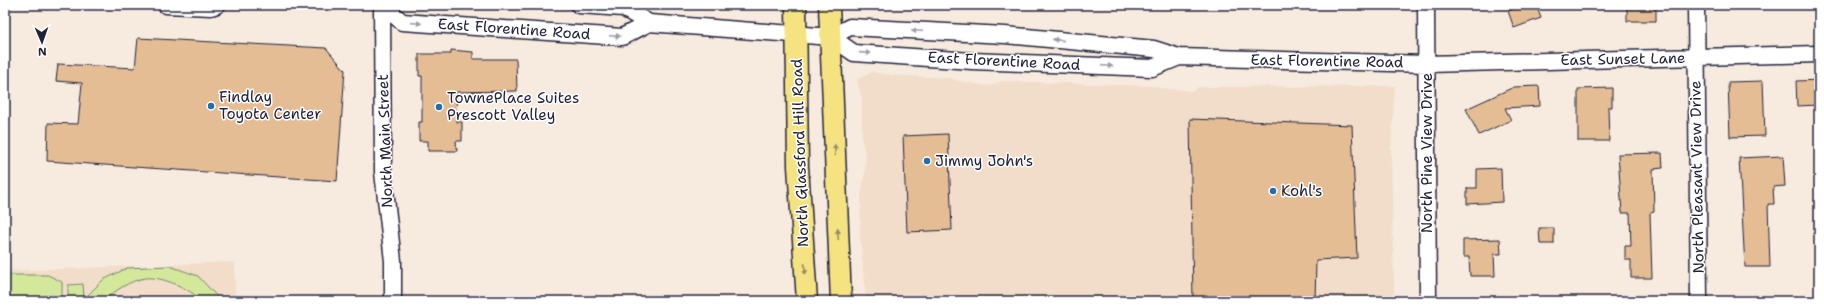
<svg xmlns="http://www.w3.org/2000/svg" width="1824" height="306" font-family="'Shantell Sans',sans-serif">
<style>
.built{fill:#f1ddc9}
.green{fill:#d4e89c;stroke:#7b856c}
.building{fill:#e4bd95;stroke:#22223b}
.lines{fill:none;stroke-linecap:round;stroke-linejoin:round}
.minor-casing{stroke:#22223b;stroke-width:19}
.major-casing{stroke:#22223b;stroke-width:23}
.minor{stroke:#fff;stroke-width:16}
.major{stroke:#f5e382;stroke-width:20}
.oneway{fill:#9c9ca7}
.oneway2{fill:#968c62}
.poi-dot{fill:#1f6fb2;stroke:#fff;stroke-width:1.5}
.labels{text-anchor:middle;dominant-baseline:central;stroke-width:3;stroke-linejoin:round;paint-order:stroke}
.street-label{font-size:15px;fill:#22223b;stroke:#fff}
.poi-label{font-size:15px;fill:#22223b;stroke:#fff;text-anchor:start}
</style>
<rect width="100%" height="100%" fill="#f7ebdf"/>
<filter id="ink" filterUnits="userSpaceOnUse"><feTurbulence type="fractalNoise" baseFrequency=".025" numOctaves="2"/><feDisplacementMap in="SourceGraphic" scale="8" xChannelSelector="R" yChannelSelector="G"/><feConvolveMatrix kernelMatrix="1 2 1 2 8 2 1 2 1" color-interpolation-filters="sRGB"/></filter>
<g filter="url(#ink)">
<path class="built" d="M872 72 890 75 951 78 962 82 990 86 1002 81 1154 86 1160 88 1194 91 1198 87 1395 86 1391 149 1394 290 1392 301H866L860 235 861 196 865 172 866 155 862 142V99L857 80Z
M235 262V301H5V271Z"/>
<path class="green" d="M170 266 198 276 221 301H201C192 289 161 276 146 278 130 280 115 291 103 301H68V285L83 284 84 299 103 280 127 268Z
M5 275H48L62 282V301H5Z"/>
<path class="building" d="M1526 5H1536L1541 18 1514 28 1508 11Z
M1627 5H1656V21H1627Z
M138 38 326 48 345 70 337 181 47 161 48 123 78 124 82 83 56 81 58 64 135 68Z
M451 50 473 52V59H516L517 91 456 92 457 122H462V141H456L457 151H428V141H419V122H422V76H419V54H451Z
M1819 80V105L1797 106 1796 81Z
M1763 81 1765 136 1730 137 1728 82Z
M1539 86 1540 106 1505 108 1511 120 1479 135 1466 109 1514 87Z
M1612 88V107H1608L1609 141H1578V89Z
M1190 119 1352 125 1357 258 1316 260 1315 301H1193Z
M948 134 952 230 907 232 903 136Z
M1662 153 1663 168 1653 169 1654 212 1650 213 1652 278H1631V260H1625V246H1631L1630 213H1622L1618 154Z
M1783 156 1785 186 1773 187 1774 204H1768L1770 267H1745L1739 158Z
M1501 168 1502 202 1467 204V188H1477V169Z
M1539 228H1554V244H1540Z
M1500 239 1501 254H1494L1495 276H1470L1469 257H1463V240Z"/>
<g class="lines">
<g class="minor-casing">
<path id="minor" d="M166 5 211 7 217 5
M382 5 383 172 393 261V301
M383 5 402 22 622 37 649 23 623 8 579 5
M1426 5 1428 301
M1696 5 1699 301
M649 23 831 37 850 27 1005 35 1154 49 1179 57 1427 64 1819 54
M831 37 854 53 972 61 1152 68 1179 57"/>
</g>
<g class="major-casing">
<path id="major" d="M796 5 798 166 807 301
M829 5 841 301"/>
</g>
<use href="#minor" class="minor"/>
<use href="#major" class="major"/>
</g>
<defs><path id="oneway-solid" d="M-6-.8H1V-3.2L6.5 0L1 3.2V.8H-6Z"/></defs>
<g class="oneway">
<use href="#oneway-solid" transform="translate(416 23) rotate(4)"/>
<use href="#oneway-solid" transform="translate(917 31) rotate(-177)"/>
<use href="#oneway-solid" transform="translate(615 36) rotate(3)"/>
<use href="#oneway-solid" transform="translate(1058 40) rotate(-174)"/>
<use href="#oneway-solid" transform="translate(865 53) rotate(4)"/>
<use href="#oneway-solid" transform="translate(1107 66) rotate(2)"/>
</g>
<g class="oneway2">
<use href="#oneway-solid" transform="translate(835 150) rotate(-92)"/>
<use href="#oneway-solid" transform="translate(838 234) rotate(-93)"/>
<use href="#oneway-solid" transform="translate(805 269) rotate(86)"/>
</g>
</g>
<g class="poi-dot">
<circle cx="211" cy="106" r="4"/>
<circle cx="439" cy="107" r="4"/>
<circle cx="927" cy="161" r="4"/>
<circle cx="1273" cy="191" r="4"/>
</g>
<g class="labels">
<g class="street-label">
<text transform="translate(514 29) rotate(4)">East Florentine Road</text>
<text transform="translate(1623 59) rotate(-1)">East Sunset Lane</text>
<text transform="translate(1004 61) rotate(3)">East Florentine Road</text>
<text transform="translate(1327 61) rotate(1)">East Florentine Road</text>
<text transform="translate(385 141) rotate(-92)">North Main Street</text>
<text transform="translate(800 153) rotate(-92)">North Glassford Hill Road</text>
<text transform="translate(1427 153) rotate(-90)">North Pine View Drive</text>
<text transform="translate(1697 177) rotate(-91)">North Pleasant View Drive</text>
</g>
<g class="poi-label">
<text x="219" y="97">Findlay<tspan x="219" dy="17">Toyota Center</tspan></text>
<text x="447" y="98">TownePlace Suites<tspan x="447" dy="17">Prescott Valley</tspan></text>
<text x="935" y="161">Jimmy John's</text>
<text x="1281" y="191">Kohl's</text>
</g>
</g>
<rect width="1824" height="306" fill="none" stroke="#fff" stroke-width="20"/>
<rect x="10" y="10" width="1804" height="286" fill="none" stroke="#22223b" stroke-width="1.5" filter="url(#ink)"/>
<g transform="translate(42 42) rotate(178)" stroke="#ffffff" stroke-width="3" paint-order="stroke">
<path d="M0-3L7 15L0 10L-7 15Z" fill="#22223b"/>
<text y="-6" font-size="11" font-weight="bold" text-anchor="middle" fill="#22223b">N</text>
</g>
</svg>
